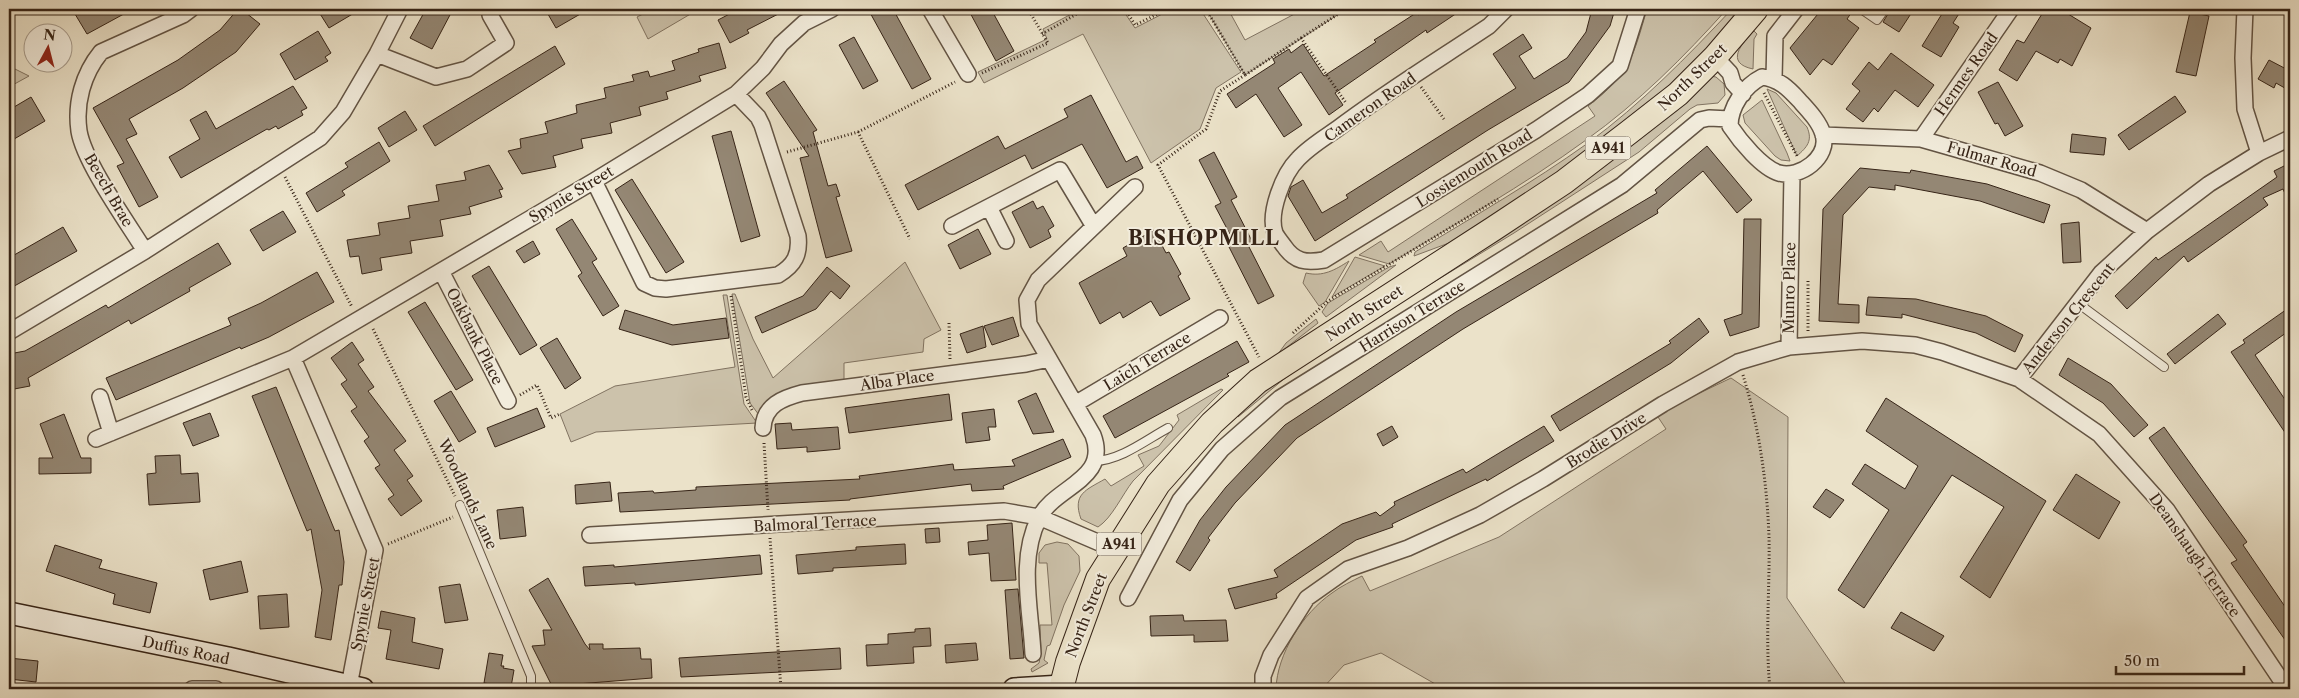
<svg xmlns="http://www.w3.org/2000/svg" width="2299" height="698" font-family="'Libre Caslon Text',serif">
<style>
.green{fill:#ccc2ab;stroke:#817361}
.building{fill:#948774;stroke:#362417}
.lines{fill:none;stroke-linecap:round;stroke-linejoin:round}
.service-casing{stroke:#635444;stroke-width:10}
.minor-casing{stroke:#635444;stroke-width:18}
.secondary-casing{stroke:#362417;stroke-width:24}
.primary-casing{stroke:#362417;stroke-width:26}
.path{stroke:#362417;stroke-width:3;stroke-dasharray:1 2.5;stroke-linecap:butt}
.service{stroke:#f2ecdc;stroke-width:8}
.minor{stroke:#f2ecdc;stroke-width:15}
.secondary{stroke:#f2ecdc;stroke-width:21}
.primary{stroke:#ebe2c9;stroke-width:24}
.labels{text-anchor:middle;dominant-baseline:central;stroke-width:4;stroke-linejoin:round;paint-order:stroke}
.shield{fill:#f2ecdc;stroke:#6e6052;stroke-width:1}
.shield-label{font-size:14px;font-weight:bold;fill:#362417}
.street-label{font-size:15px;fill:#362417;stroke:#f2ecdc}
.district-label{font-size:20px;font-weight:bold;letter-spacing:1px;fill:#362417;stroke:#f2ecdc}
</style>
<rect width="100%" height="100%" fill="#ebe2c9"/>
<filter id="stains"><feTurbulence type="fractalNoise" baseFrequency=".004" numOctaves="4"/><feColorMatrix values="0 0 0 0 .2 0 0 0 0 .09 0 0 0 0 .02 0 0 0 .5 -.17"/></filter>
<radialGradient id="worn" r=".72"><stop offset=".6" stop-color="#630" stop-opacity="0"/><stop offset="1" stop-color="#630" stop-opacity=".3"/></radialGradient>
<path class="green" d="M653 9H664L665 11 670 9H699L648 39 637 17Z
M1081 9H1122L1135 28 1172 9H1200L1241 72 1216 88 1200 129 1151 163 1083 34 984 83 978 72 1047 39 1043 29Z
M1206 9H1228L1245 40 1304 9H1339L1342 12 1245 75Z
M1647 9H1727C1684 57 1638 103 1586 140 1523 186 1455 224 1389 264L1359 255 1381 241 1388 252 1595 116 1588 106C1630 74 1633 57 1647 9Z
M1732 9H1744L1716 41 1633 123 1457 240 1414 256 1415 252C1473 217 1532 183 1588 143 1641 104 1687 57 1732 9Z
M1754 31 1757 34 1754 39 1753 69C1724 63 1742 43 1754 31Z
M9 66 29 76 9 87Z
M1710 76 1716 77 1724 84 1725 95 1718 103 1697 105 1690 109 1639 152 1514 233 1349 334 1284 379 1238 417 1266 383Z
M1767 89 1776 93 1807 127C1813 141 1807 147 1797 156Z
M1762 100 1787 153 1790 161 1781 160 1775 156 1745 123 1743 115Z
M1355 257 1385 266 1332 297Z
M1349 261 1325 302 1319 306 1303 283 1306 273C1323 277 1335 270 1349 261Z
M905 262 941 330 924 339 923 352 844 363V380L759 415 750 403 732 294H735L753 339 773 378Z
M1396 265 1326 317 1322 312 1328 303 1389 267Z
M723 295H727L744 404 757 423 596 432 571 442 560 414 615 386 735 367Z
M1316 319 1318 323 1278 354 1286 343Z
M1731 378 1788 417 1787 598 1849 689H1444L1381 653 1344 665 1322 689H1313L1311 687 1276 689C1277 654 1303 613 1332 593 1341 586 1352 581 1362 576L1370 591 1499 537 1666 429 1656 414Z
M1221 389 1223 390 1133 481C1122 495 1112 518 1098 527L1081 519C1072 494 1086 490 1105 479L1111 486 1144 466 1138 455 1159 446 1179 420 1177 415Z
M1057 542 1068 544 1079 556 1080 571 1064 605 1050 645 1047 646 1044 660 1048 663 1032 672 1031 669 1039 663 1041 653 1040 625H1052L1047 563H1039V553L1045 545Z"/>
<path class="building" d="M72 9H133L87 34Z
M238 9H241L260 24 236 52 183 88 129 119 137 134 126 139 158 197 139 207 117 166 124 163 93 108 178 60 220 30Z
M317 9H361L329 28Z
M426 9H443L451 13 432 49 410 38Z
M545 9H589L556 28Z
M739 9H788L747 30 749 33 730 43 718 20Z
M868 9H893L931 79 912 89Z
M968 9H991L1014 51 996 61Z
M1427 9H1463L1427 33 1426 30 1335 93 1343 105 1329 115 1301 72 1278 88 1302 125 1284 137 1256 94 1236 108 1227 94 1275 63 1273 59 1289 49 1291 53 1303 44 1324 76 1376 42 1374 40 1382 35 1416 13 1418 15Z
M1592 9H1615L1610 26 1569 82 1488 130 1315 241 1288 196 1291 187 1303 180 1322 213 1348 198 1346 195 1516 88 1493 54 1523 34 1532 48 1519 56 1534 79 1567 58 1586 32Z
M1822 9H1854L1847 19 1859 28 1832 65 1823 59 1810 75 1790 48Z
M1891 9H1914L1899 32 1883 22Z
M1945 9H1962L1953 23 1959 27 1941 57 1922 46Z
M2045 9H2060L2091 28 2072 66 2060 59 2058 63 2036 51 2017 81 1999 70 2017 40 2024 43Z
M2190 12 2209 16 2196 76 2176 72Z
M318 31 331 53 325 57 328 61 295 80 280 54Z
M854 37 878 81 863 89 839 45Z
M719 43 726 68 699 76 701 81 666 92 668 99 639 107 641 115 610 123 612 133 581 139 583 148 553 156 556 167 522 174 508 151 521 148 520 139 548 133 545 122 577 113 576 105 606 98 604 88 634 81 632 75 648 71 650 77 675 70 672 61 699 52 698 49Z
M555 46 565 64 435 146 423 126Z
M1891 53 1934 85 1918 107 1895 90 1878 112 1874 108 1863 122 1846 109 1860 91 1852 84 1869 62 1878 70Z
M2269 60 2290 71V91L2276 83 2274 88 2258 79Z
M784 81 817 130 813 132 828 186 836 184 840 196 836 197 852 251 826 258 800 158 809 156 766 93Z
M1998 82 2023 126 2005 136 1998 123 1995 124 1978 92Z
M293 86 307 108 301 111 303 115 278 129 276 126 269 130 267 129 181 178 169 157 200 139 190 120 206 111 216 129Z
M1091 95 1126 162 1137 156 1143 168 1107 188 1082 144 1032 169 1025 155 918 210 905 185 998 136 1005 149 1068 117 1064 109Z
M2175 96 2186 112 2129 150 2118 135Z
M31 97 45 121 9 142V110Z
M405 111 417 130 389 147 378 128Z
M731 131 760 236 741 242 712 136Z
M2072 134 2106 138 2104 155 2070 152Z
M379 142 390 161 342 191 345 195 317 212 306 193 348 167 345 163Z
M1707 146 1752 200 1737 213 1703 171 1657 210 1658 213 1463 329 1297 438 1235 503 1208 538 1210 540 1190 571 1176 562 1200 520 1226 487 1285 425 1456 312 1657 193 1655 190Z
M1214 152 1237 197 1231 200 1253 243 1248 245 1274 296 1258 304 1227 243 1233 240 1215 206 1221 203 1199 160Z
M2290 163V205L2283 189 2263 198 2268 205 2188 262 2184 256 2127 309 2115 296 2156 257 2158 260 2277 177 2274 171Z
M489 165 503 189 499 190 502 197 469 207 471 214 440 220 443 236 410 241 412 253 380 258 382 270 362 274 359 256 350 257 347 240 380 235 378 223 410 218 408 206 439 201 436 185 466 180 464 172Z
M1860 168 1910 173 1911 170 1987 184 2050 205 2044 223 1980 201 1895 185V190L1869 187 1843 215 1838 304 1859 305V323L1819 321 1823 209Z
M632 179 684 262 666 273 615 190Z
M1033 201 1037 209 1043 206 1054 226 1048 230 1051 237 1030 248 1012 212Z
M283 211 296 232 263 251 250 230Z
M572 219 597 259 592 262 619 306 603 316 578 276 582 273 556 229Z
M1744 219H1761L1759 327 1730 336 1724 320 1742 314Z
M2079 222 2081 262 2063 263 2061 224Z
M63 227 77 251 9 289V258Z
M978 229 991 254 960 269 948 245Z
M1154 230 1166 253 1169 252 1181 274 1178 276 1190 299 1160 316 1151 301 1123 318 1120 312 1100 324 1079 283 1127 256 1123 248Z
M533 241 540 254 524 263 516 251Z
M218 243 231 264 189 288 190 291 131 324 129 320 28 378 30 386 9 390V354L25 351 106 305 108 308Z
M489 266 537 345 520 355 472 276Z
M827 267 850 286 840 299 831 291 816 309 762 333 755 317 803 296Z
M317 272 334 302 269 337 241 349 240 347 116 400 106 378 231 325 228 318 261 303Z
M1868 297 1916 299 1986 316 2023 335 2015 352 1976 333 1902 314V318L1866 315Z
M425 302 473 380 456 390 408 312Z
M2290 307V330L2255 355 2290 407V440L2231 352 2245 343 2243 340Z
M625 310 673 325 726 318 729 338 672 345 619 329Z
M2218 314 2226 324 2175 364 2167 354Z
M1013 317 1019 336 992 345 984 326Z
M1699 318 1709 332 1671 363 1560 431 1551 416 1671 343 1669 341Z
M983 326 986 347 967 353 960 334Z
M557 338 581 378 565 389 540 348Z
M1237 341 1249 362 1227 374 1229 376 1115 438 1103 416Z
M352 342 364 360 358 364 374 387 368 391 406 441 394 450 413 476 407 480 422 501 401 516 388 499 394 495 375 468 380 465 364 441 369 437 351 411 357 407 341 384 347 380 331 358Z
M2068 358 2111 384 2148 425 2134 437 2103 403 2059 375Z
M276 387 335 531 339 530 344 562 342 585H339L331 640 315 637 322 590 311 529 307 531 252 396Z
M451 391 476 432 459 442 434 401Z
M1036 393 1054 432 1033 434 1018 401Z
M949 394 952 420 849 433 845 408Z
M1886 398 2046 501 1990 598 1960 577 2004 507 1952 475 1864 608 1838 590 1889 510 1852 484 1865 464 1905 489 1918 466 1866 431Z
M537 408 545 427 495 447 487 428Z
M994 409 996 427H988L990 440 966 443 962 413Z
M210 413 219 436 193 446 183 423Z
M64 414 81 458H91V473L39 474V458H53L40 424Z
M791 423 792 430 838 427 840 449 807 452V447L777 449 775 424Z
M1392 426 1398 437 1383 446 1377 434Z
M1544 426 1554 441 1487 481 1486 479 1392 524 1393 527 1356 540 1276 594 1277 598 1235 609 1228 589 1278 577 1274 570 1342 524 1376 512 1380 516 1395 505 1394 502 1463 469 1466 473Z
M2164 427 2247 542 2243 545 2290 614V647L2231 563 2237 560 2149 438Z
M1063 439 1071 457 1003 486 1004 489 972 491 971 484 850 499V500L620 512 618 493 653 491 654 493 696 490V487L860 479 859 476 953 464 954 470 1015 466 1012 460Z
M180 455 181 474 198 473 200 502 149 505 147 474 156 473 155 456Z
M2076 474 2120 502 2099 539 2053 510Z
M610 482 612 501 576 504 575 485Z
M1826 489 1844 500 1830 518 1813 507Z
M523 507 526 536 500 539 497 510Z
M1012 523 1016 580 991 581 989 553 969 555 968 542 988 540 987 525Z
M939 528 940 542 926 543 925 529Z
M905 544 906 564 833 568V571L798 574 796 555 856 550V547Z
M55 545 102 560 99 568 157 583 150 613 113 604 115 594 46 571Z
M760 555 762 574 635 585V583L585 586 583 567 614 565V567Z
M241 561 248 592 210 600 203 570Z
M548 578 585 644 590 650 589 644H603V649L640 648 641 659H651L652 678 552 686 532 646 545 645 543 630H552L529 590Z
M460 584 468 620 445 623 439 587Z
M1018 589 1024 658 1010 659 1005 590Z
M287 594 289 627 260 629 258 596Z
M381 611 415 618 412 642 443 649 439 669 386 659 391 630 378 628Z
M1901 612 1944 636 1934 651 1891 628Z
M1183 615 1184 621 1226 620 1228 641 1194 642V635L1151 636 1150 616Z
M930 628 931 646 913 647 914 663 867 666 866 645 888 644V634L915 632V629Z
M976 643 978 660 946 663 945 645Z
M840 648 841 669 681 677 679 658Z
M489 653 503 655 501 666H504L503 668 514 670 511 687 484 683Z
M9 658 38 661 36 682 9 679Z"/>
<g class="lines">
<g class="service-casing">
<path id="service" d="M1861 9 1877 20 1885 9
M2079 304 2164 367
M1095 461C1121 460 1146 440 1168 428
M460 505 531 676V689"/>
</g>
<g class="minor-casing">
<path id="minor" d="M930 9 968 74
M1506 9 1489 26C1438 60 1386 92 1337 129 1324 138 1309 147 1298 159 1283 174 1268 213 1275 233 1277 237 1281 242 1284 246 1295 262 1306 263 1324 260L1536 130 1588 95 1620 66 1638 9
M2245 9 2243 58 2245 109 2259 153
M377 54 436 77 467 69 506 43 490 15
M1715 57 1730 73 1733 83 1743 94
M1762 77C1779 79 1788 88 1799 100 1808 110 1819 121 1823 134 1830 157 1800 179 1779 173 1762 168 1740 141 1730 126 1730 107 1744 86 1762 77Z
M1774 78 1775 36 1796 9
M1823 135 1921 139 2040 173 2081 190 2147 231
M1921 139 2011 9
M594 181 644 283 655 288 666 289 778 275C795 265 800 254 798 236L762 125 758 117 736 94
M989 207 1006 241
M952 226 1060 170 1093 225
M145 251C127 222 84 162 79 131 75 103 83 74 101 52L183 15 191 9
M441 271 508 401
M9 332 145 251 320 138 343 112 377 54 400 9
M1789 347 1792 174
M293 358 375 550 349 686
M2019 379 2101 273 2147 231 2209 184 2259 153 2290 138
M100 397 111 433
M1075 404 1220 318
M763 428C764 405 783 398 802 393L1026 364 1049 359
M96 439 293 358 594 181 736 94 763 68 781 44 804 23 832 9
M590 535 1004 511 1039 517 1116 550
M1128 598 1180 500 1222 449 1280 398 1622 185 1700 120 1709 118 1730 119
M1033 654C1031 611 1018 559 1039 518 1055 486 1110 480 1093 435L1029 324 1027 300 1038 280 1135 187
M192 689H216
M1263 689V676L1271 655 1307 598 1348 569 1408 548 1480 515 1543 479 1663 404 1738 362 1789 347 1862 341 1915 345 1942 352 2019 379 2099 434 2167 510 2287 689"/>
</g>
<g class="secondary-casing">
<path id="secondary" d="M9 613 228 658 363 689
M1014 689 1062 686"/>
</g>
<g class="primary-casing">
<path id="primary" d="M1061 689 1068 662 1098 579 1158 484 1212 423 1258 381 1493 229 1564 182 1628 133 1678 94 1715 57 1756 9"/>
</g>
<path class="path" d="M1125 9 1135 25 1168 9
M1206 9 1245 75 1301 38 1346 103
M1042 34 1085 9
M1301 38 1346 9
M982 73 1048 43 1028 9
M1245 75 1220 91 1206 129 1158 165 1259 357
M1421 87 1444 119
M1764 93 1797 156
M858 132 955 82
M787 152 858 132 910 239
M285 177 352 307
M1808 281V332
M731 296 746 397 752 410
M949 323 950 359
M373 329 455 496
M1293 333 1328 301 1498 199
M1743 375C1759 427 1767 482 1769 537 1770 587 1765 639 1770 689
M520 395 537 385 551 418 560 414
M764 443 768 510
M770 538 781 689
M388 544 453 517"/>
<use href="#service" class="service"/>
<use href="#minor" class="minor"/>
<use href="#secondary" class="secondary"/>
<use href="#primary" class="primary"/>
</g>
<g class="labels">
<g class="shield">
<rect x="1585.5" y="136.5" width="45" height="23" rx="4"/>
<rect x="1096.5" y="532.5" width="45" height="23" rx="4"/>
</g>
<g class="shield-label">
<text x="1608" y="148">A941</text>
<text x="1119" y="544">A941</text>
</g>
<g class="street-label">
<text transform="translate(1966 74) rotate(-55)">Hermes Road</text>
<text transform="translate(1692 77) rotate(-44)">North Street</text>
<text transform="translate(1370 107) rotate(-35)">Cameron Road</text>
<text transform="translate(1992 159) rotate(16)">Fulmar Road</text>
<text transform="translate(1474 168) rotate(-32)">Lossiemouth Road</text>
<text transform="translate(109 190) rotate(60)">Beech Brae</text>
<text transform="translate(571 194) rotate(-31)">Spynie Street</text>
<text transform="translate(1789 288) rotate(-89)">Munro Place</text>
<text transform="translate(1364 313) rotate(-33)">North Street</text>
<text transform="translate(1412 316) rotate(-32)">Harrison Terrace</text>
<text transform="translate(2068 318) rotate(-51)">Anderson Crescent</text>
<text transform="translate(475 336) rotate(63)">Oakbank Place</text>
<text transform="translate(1147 361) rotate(-31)">Laich Terrace</text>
<text transform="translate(897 380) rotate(-8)">Alba Place</text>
<text transform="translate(1606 440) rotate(-32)">Brodie Drive</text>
<text transform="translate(468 494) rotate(65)">Woodlands Lane</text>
<text transform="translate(815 523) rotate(-3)">Balmoral Terrace</text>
<text transform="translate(2195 555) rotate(55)">Deanshaugh Terrace</text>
<text transform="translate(365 604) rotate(-79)">Spynie Street</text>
<text transform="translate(1086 615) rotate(-69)">North Street</text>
<text transform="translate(186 650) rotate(12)">Duffus Road</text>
</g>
<g class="district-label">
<text x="1204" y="238">BISHOPMILL</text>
</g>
</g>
<rect width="2299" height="698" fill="none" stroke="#ebe2c9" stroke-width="30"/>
<rect x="10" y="10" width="2279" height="678" fill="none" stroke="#362417" stroke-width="2.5"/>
<rect x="15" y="15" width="2269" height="668" fill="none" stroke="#362417"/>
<g transform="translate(48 48) rotate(7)"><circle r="24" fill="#f2ecdc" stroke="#a79c8d"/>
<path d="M0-4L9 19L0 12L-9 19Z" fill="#8f2418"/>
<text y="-8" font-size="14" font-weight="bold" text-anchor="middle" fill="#362417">N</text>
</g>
<path d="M2116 666v8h128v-8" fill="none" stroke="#362417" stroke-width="2.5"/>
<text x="2124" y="666" font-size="15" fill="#362417" stroke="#f2ecdc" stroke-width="4" paint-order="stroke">50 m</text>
<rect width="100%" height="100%" filter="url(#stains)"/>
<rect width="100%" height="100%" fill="url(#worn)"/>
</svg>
